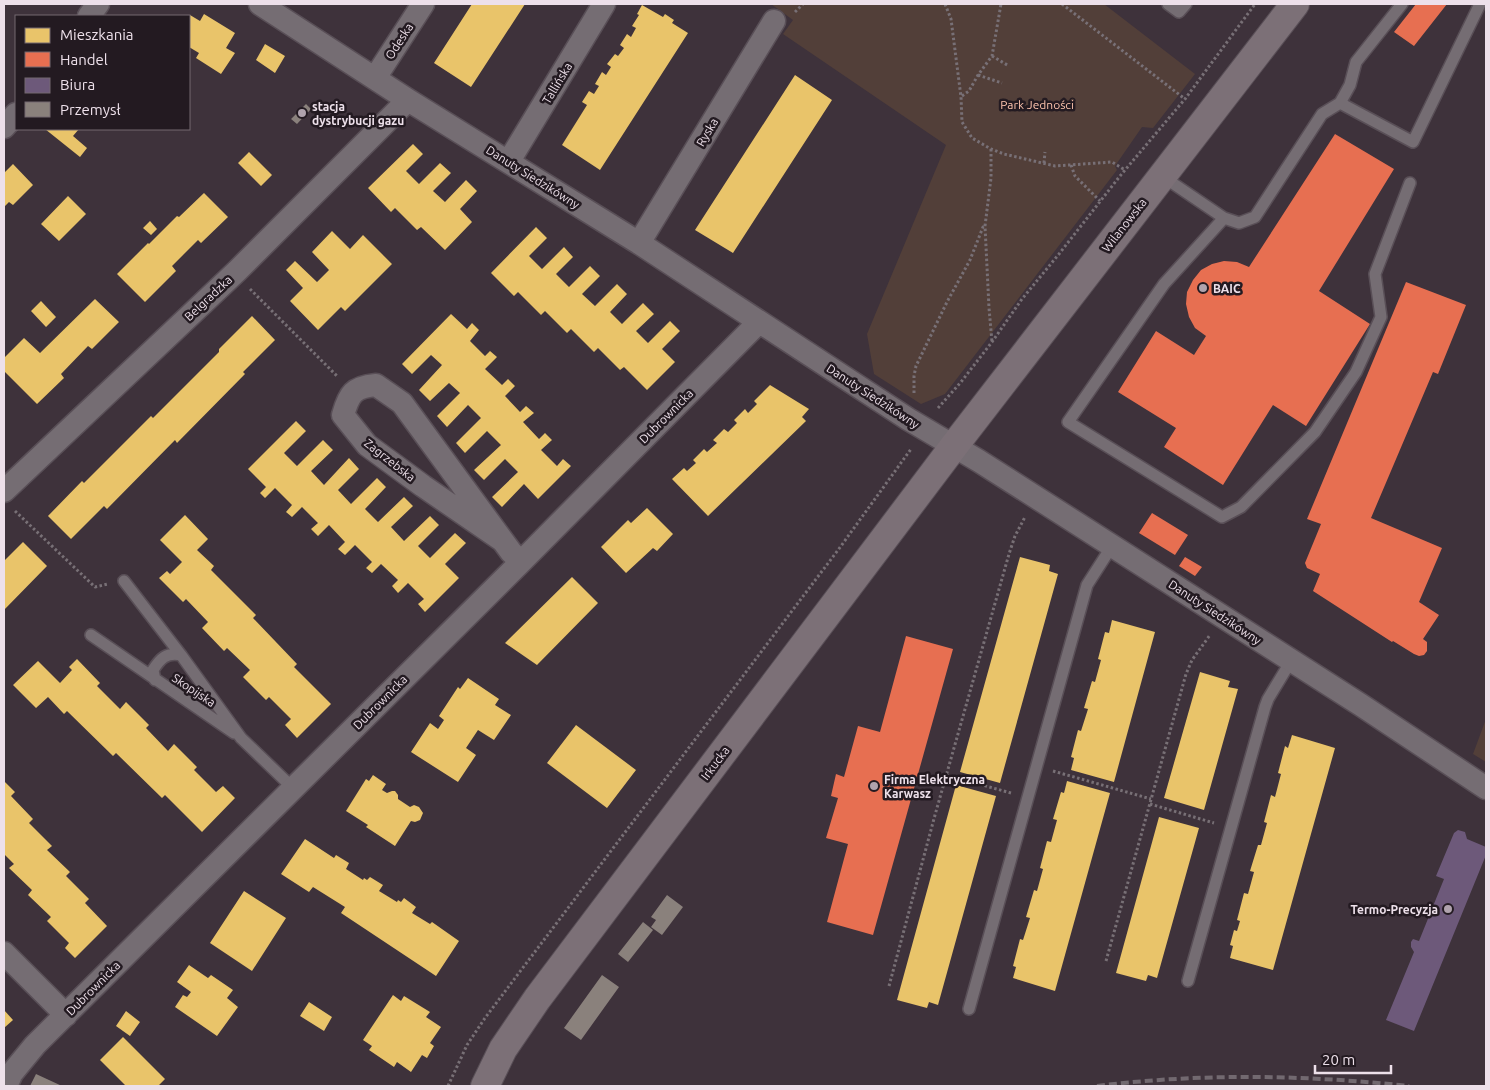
<svg xmlns="http://www.w3.org/2000/svg" width="1490" height="1090" font-family="Ubuntu,sans-serif">
<style>
.green{fill:#523f39}
.homes{fill:#e9c46a}
.shops{fill:#e76f51}
.offices{fill:#6d597a}
.industry{fill:#8a817c}
.lines{fill:none;stroke-linecap:round;stroke-linejoin:round}
.lane-casing{stroke:#594f57;stroke-width:14}
.street-casing{stroke:#594f57;stroke-width:25}
.secondary-casing{stroke:#594f57;stroke-width:30}
.path{stroke:#787076;stroke-width:3;stroke-dasharray:2.5 2.5;stroke-linecap:butt}
.lane{stroke:#756d73;stroke-width:11}
.street{stroke:#756d73;stroke-width:22}
.secondary{stroke:#7c7077;stroke-width:28}
.rail{stroke:#726970;stroke-width:4;stroke-dasharray:8 4;stroke-linecap:butt}
.poi-dot{fill:#b0a3ad;stroke:#231a21;stroke-width:2}
.labels{text-anchor:middle;dominant-baseline:central;stroke-width:5;stroke-linejoin:round;paint-order:stroke}
.street-label{font-size:12px;fill:#ede0ea;stroke:#231a21}
.park-label{font-size:12px;fill:#fec4ae;stroke:#231a21}
.poi-label{font-size:12px;font-weight:bold;fill:#ede0ea;stroke:#231a21;text-anchor:start}
</style>
<rect width="100%" height="100%" fill="#3e323b"/>
<path class="green" d="M771 4H1104L1195 74 1153 128 1142 127 1115 166 1117 170 945 394 921 404 874 374 867 334 946 145 783 34 793 20Z
M1486 719V762L1473 754Z"/>
<path class="homes" d="M472 4H525L471 87 434 63Z
M642 5 663 17 665 14 674 20 672 23 688 33 600 170 562 145 587 105 582 102 589 91 594 94 599 86 595 84 602 72 606 75 611 67 607 64 615 54 618 56 624 48 620 45 627 34 631 37 636 28 632 26 639 15 637 14Z
M204 14 235 33 226 48 235 53 221 74 196 58 199 53 189 47V17L190 15 200 21Z
M265 44 285 56 275 73 256 60Z
M795 75 832 100 733 253 695 230Z
M45 129H79L73 136 87 148 80 157Z
M413 144 423 154 406 171 419 184 440 163 451 173 433 191 445 202 466 180 477 191 460 209 472 222 445 250 421 227 417 230 395 208 391 212 368 188Z
M249 152 272 175 261 186 238 163Z
M13 164 33 185 13 205 9 202 4 207V173Z
M204 193 228 217 201 243 198 240 172 266 176 271 145 302 117 274 148 243 149 244 177 216 179 217Z
M68 196 86 214 59 241 41 224Z
M150 221 157 229 151 235 143 228Z
M536 227 547 238 529 256 542 269 564 247 573 257 556 274 569 287 590 266 600 276 582 294 595 306 617 284 627 294 610 312 622 324 643 303 654 314 636 331 648 343 670 321 680 331 662 349 675 362 647 390 624 367 620 370 598 348 594 352 571 329 567 333 545 311 541 315 518 292 514 296 491 273Z
M332 231 350 249 363 235 392 264 345 311 341 307 318 330 290 301 303 288 286 270 295 261 317 282 329 270 312 252Z
M95 299 119 322 92 349 88 346 61 374 64 378 37 404 4 371V358L24 338 40 353Z
M41 301 56 317 46 327 31 311Z
M451 314 467 329 472 323 479 330 470 341 485 356 490 351 497 357 485 369 502 385 508 379 515 386 505 396 520 412 526 406 534 413 523 422 539 439 545 433 552 440 541 450 557 466 563 459 571 466 538 499 524 484 502 507 492 497 518 472 505 459 484 480 474 470 501 445 487 431 465 453 456 443 481 418 468 405 447 427 437 416 460 393 449 383 430 401 419 390 442 365 431 355 412 374 402 364Z
M252 316 275 340 243 372 245 374 177 443 175 440 107 509 104 506 71 539 48 516 82 481 84 483 151 416 153 418 219 352V349Z
M770 385 809 409 802 417 806 421 708 516 672 479 684 468 687 471 696 463 693 460 704 449 707 452 717 443 713 440 724 429 728 432 737 423 734 420 745 409 748 413 757 404 754 401Z
M296 421 306 431 284 453 297 466 323 440 333 450 311 471 324 485 349 458 359 469 338 490 351 504 377 478 386 487 365 509 378 522 404 497 413 506 391 527 404 541 430 516 439 525 418 546 430 558 455 533 466 543 445 564 459 578 425 612 418 604 424 599 408 583 398 593 392 586 398 580 381 564 372 573 366 568 372 562 355 545 345 555 338 549 345 542 329 525 318 536 311 529 318 523 302 507 292 517 286 512 292 505 275 488 265 498 260 493 266 487 248 469Z
M647 508 673 534 657 551 653 548 626 573 601 547 628 520 631 523Z
M185 515 208 539 197 550 214 566 211 570 256 615 253 618 297 664 294 667 331 704 297 738 285 725 291 719 269 697 266 700 243 677 250 670 227 648 224 651 202 628 208 622 186 599 183 602 159 578 167 571 170 574 182 562 160 540Z
M23 542 47 566 4 610V561Z
M1020 557 1050 565 1049 571 1058 574 1000 783 960 772Z
M572 577 598 603 537 665 505 643Z
M1112 620 1155 632 1114 782 1071 770 1074 758 1071 757 1078 730 1081 731 1088 709 1084 708 1092 681 1095 682 1101 660 1098 659 1105 632 1109 633Z
M77 659 100 683 97 686 120 709 126 702 149 725 146 728 168 751 174 744 197 767 194 770 216 792 223 786 235 798 202 832 165 795 162 798 116 753 113 756 67 711 64 714 48 697 36 708 13 685 38 661 60 683 72 670 69 667Z
M1200 672 1230 681 1228 687 1238 689 1204 810 1164 798Z
M468 678 499 699 495 705 511 715 494 740 478 730 466 748 476 755 458 782 411 752 430 723 438 729 444 720 439 716 458 687 460 689Z
M576 725 636 770 607 808 547 763Z
M1292 735 1335 748 1273 970 1230 958 1233 946 1230 945 1234 930 1237 931 1240 921 1237 920 1244 893 1248 894 1254 872 1250 871 1258 845H1261L1267 823 1264 822 1271 795 1275 797 1281 774 1278 773 1285 746 1288 748Z
M373 775 386 784 382 790 387 793 392 791H395L398 795V799L410 807 414 805 419 807 423 813 420 820 415 822 411 821 395 846 366 827 368 825 346 811 366 779 369 781Z
M4 781 15 792 11 796 33 819 29 823 52 846 47 850 70 872 66 876 89 899 85 903 107 926 75 958 65 948 69 943 47 921 51 917 28 895 32 890 9 868 14 864 4 854Z
M1067 781 1110 793 1055 991 1013 978 1016 967 1013 966 1020 939 1023 940 1030 918 1026 917 1034 890 1037 891 1043 869 1040 868 1047 841 1051 842 1057 820 1053 819 1061 792 1064 793Z
M956 785 996 796 938 1005 929 1002 927 1008 897 1000Z
M1159 817 1199 828 1157 978 1148 975 1146 981 1116 973Z
M305 839 334 858 336 855 349 863 346 869 363 880 364 878 367 880 370 877 383 885 379 891 397 902 398 900 401 902 404 898 416 907 412 913 430 924 432 922 459 941 436 976 341 913 345 907 313 887 309 892 281 874Z
M244 891 286 918 252 971 210 943Z
M189 965 208 978 211 975 233 990 227 998 238 1007 217 1036 175 1007 183 995 187 997 191 992 177 982Z
M393 995 401 1001 404 996 430 1012 426 1017 441 1027 430 1043 434 1046 427 1058 422 1055 411 1072 397 1062 394 1067 369 1050 372 1046 363 1040Z
M309 1002 332 1017 324 1031 300 1016Z
M4 1010 13 1020 4 1028Z
M126 1011 140 1022 130 1036 116 1026Z
M123 1037 165 1079 158 1086H126L100 1060Z"/>
<path class="shops" d="M1416 4H1447L1414 46 1394 32Z
M1335 134 1394 169 1319 291 1370 324 1306 426 1273 405 1223 485 1164 447 1176 428 1118 392 1156 331 1194 355 1206 336 1195 328 1189 317 1186 304 1187 292 1193 280 1201 270 1212 264 1224 261 1237 262 1249 267Z
M1406 282 1466 305 1438 374 1433 372 1371 518 1442 548 1419 602 1439 615 1423 639 1427 642V651L1424 655 1419 656 1414 654 1393 641 1392 642 1313 591 1320 574 1307 568 1305 563 1321 524 1307 519Z
M1152 513 1188 535 1175 555 1139 533Z
M1185 557 1202 567 1195 576 1179 566Z
M906 636 953 649 873 935 827 922 848 844 826 838 838 798 831 796 836 774 844 777 858 726 880 732Z"/>
<path class="offices" d="M1458 830 1465 832 1467 839 1486 847V855L1414 1031 1386 1020 1414 952 1411 947V942L1413 939 1419 941 1444 879 1436 876 1454 833Z"/>
<path class="industry" d="M306 104 311 109 297 124 291 119Z
M667 895 683 907 662 935 651 927 656 920 651 917Z
M643 922 653 930 628 962 618 954Z
M602 975 619 987 581 1040 564 1028Z
M36 1074 62 1086H30Z"/>
<g class="lines">
<g class="lane-casing">
<path id="lane" d="M1168 4 1179 12 1186 4
M1340 103 1413 142 1480 4
M1162 176 1224 218 1239 223 1255 217 1322 114 1340 103 1350 85 1356 62 1402 4
M1224 218 1164 284 1068 422 1222 517 1241 507 1315 432 1356 372 1381 317 1375 274 1410 183
M124 581 181 655 241 738 293 788
M91 635 234 733
M155 680 153 670C160 659 166 652 181 655
M1188 981 1265 707 1268 699 1291 661
M969 1009 1087 585 1112 546"/>
</g>
<g class="street-casing">
<path id="street" d="M260 4 408 100 639 243 908 419 979 461 1045 503 1361 705 1486 788
M89 16 98 4
M375 78 423 4
M4 127 16 114
M509 161 604 4
M639 243 774 21
M4 491 237 271 408 100
M503 541 423 486 367 445 343 415C349 394 353 387 376 385L402 403 511 552 521 562
M4 953 66 1015
M6 1086 12 1073 35 1045 521 562 759 322"/>
</g>
<g class="secondary-casing">
<path id="secondary" d="M485 1086 503 1049 537 999 954 446 1295 4"/>
</g>
<path class="path" d="M945 4 951 19 961 97 962 122 972 138 991 149 1004 154 1055 166 1112 162 1125 170
M1062 4 1185 99
M795 12 803 4
M992 56 1009 66
M978 75 1002 83
M962 96 969 91 978 75 992 56 1001 4
M991 149V178L985 226 989 308 992 342
M1044 163 1045 152
M1071 165 1075 176 1100 201
M250 289 338 377
M914 393V376L916 366 947 302 970 260 983 227 985 226
M938 408 961 382 992 342 1022 299 1059 254 1120 176 1185 99 1255 4
M15 511 95 587 108 584
M1053 771 1151 799
M946 775 1011 793
M1150 804 1214 823
M1106 961 1186 674 1192 660 1210 635
M889 986 935 815 1009 554 1015 536 1025 517
M448 1086 467 1045 485 1018 841 546 911 449"/>
<use href="#lane" class="lane"/>
<use href="#street" class="street"/>
<use href="#secondary" class="secondary"/>
<path class="rail" d="M1097 1086C1201 1073 1306 1075 1409 1086"/>
</g>
<g class="poi-dot">
<circle cx="302" cy="113" r="5"/>
<circle cx="1203" cy="288" r="5"/>
<circle cx="874" cy="786" r="5"/>
<circle cx="1448" cy="909" r="5"/>
</g>
<g class="labels">
<g class="street-label">
<text transform="translate(399 41) rotate(-57)">Odeska</text>
<text transform="translate(557 83) rotate(-59)">Tallińska</text>
<text transform="translate(707 132) rotate(-59)">Ryska</text>
<text transform="translate(533 177) rotate(32)">Danuty Siedzikówny</text>
<text transform="translate(1124 225) rotate(-52)">Wilanowska</text>
<text transform="translate(208 298) rotate(-43)">Belgradzka</text>
<text transform="translate(873 396) rotate(33)">Danuty Siedzikówny</text>
<text transform="translate(666 416) rotate(-45)">Dubrownicka</text>
<text transform="translate(390 460) rotate(38)">Zagrzebska</text>
<text transform="translate(1215 612) rotate(33)">Danuty Siedzikówny</text>
<text transform="translate(194 690) rotate(34)">Skopijska</text>
<text transform="translate(380 702) rotate(-45)">Dubrownicka</text>
<text transform="translate(715 763) rotate(-53)">Irkucka</text>
<text transform="translate(93 988) rotate(-45)">Dubrownicka</text>
</g>
<g class="park-label">
<text x="1037" y="104">Park Jedności</text>
</g>
<g class="poi-label">
<text x="312" y="106">stacja<tspan x="312" dy="14">dystrybucji gazu</tspan></text>
<text x="1213" y="288">BAIC</text>
<text x="884" y="779">Firma Elektryczna<tspan x="884" dy="14">Karwasz</tspan></text>
<text x="1438" y="909" text-anchor="end">Termo-Precyzja</text>
</g>
</g>
<rect width="1490" height="1090" fill="none" stroke="#ede0ea" stroke-width="10"/>
<rect x="15" y="15" width="175" height="115" fill="#231a21" stroke="#746971"/>
<rect x="25" y="28" width="25" height="15" fill="#e9c46a" stroke="#746971"/>
<text x="60" y="40" font-size="15" fill="#ede0ea">Mieszkania</text>
<rect x="25" y="52" width="25" height="15" fill="#e76f51" stroke="#746971"/>
<text x="60" y="65" font-size="15" fill="#ede0ea">Handel</text>
<rect x="25" y="78" width="25" height="15" fill="#6d597a" stroke="#746971"/>
<text x="60" y="90" font-size="15" fill="#ede0ea">Biura</text>
<rect x="25" y="102" width="25" height="15" fill="#8a817c" stroke="#746971"/>
<text x="60" y="115" font-size="15" fill="#ede0ea">Przemysł</text>
<path d="M1315 1065v8h76v-8" fill="none" stroke="#ede0ea" stroke-width="2.5"/>
<text x="1322" y="1065" font-size="15" fill="#ede0ea" stroke="#231a21" stroke-width="4" paint-order="stroke">20 m</text>
</svg>
